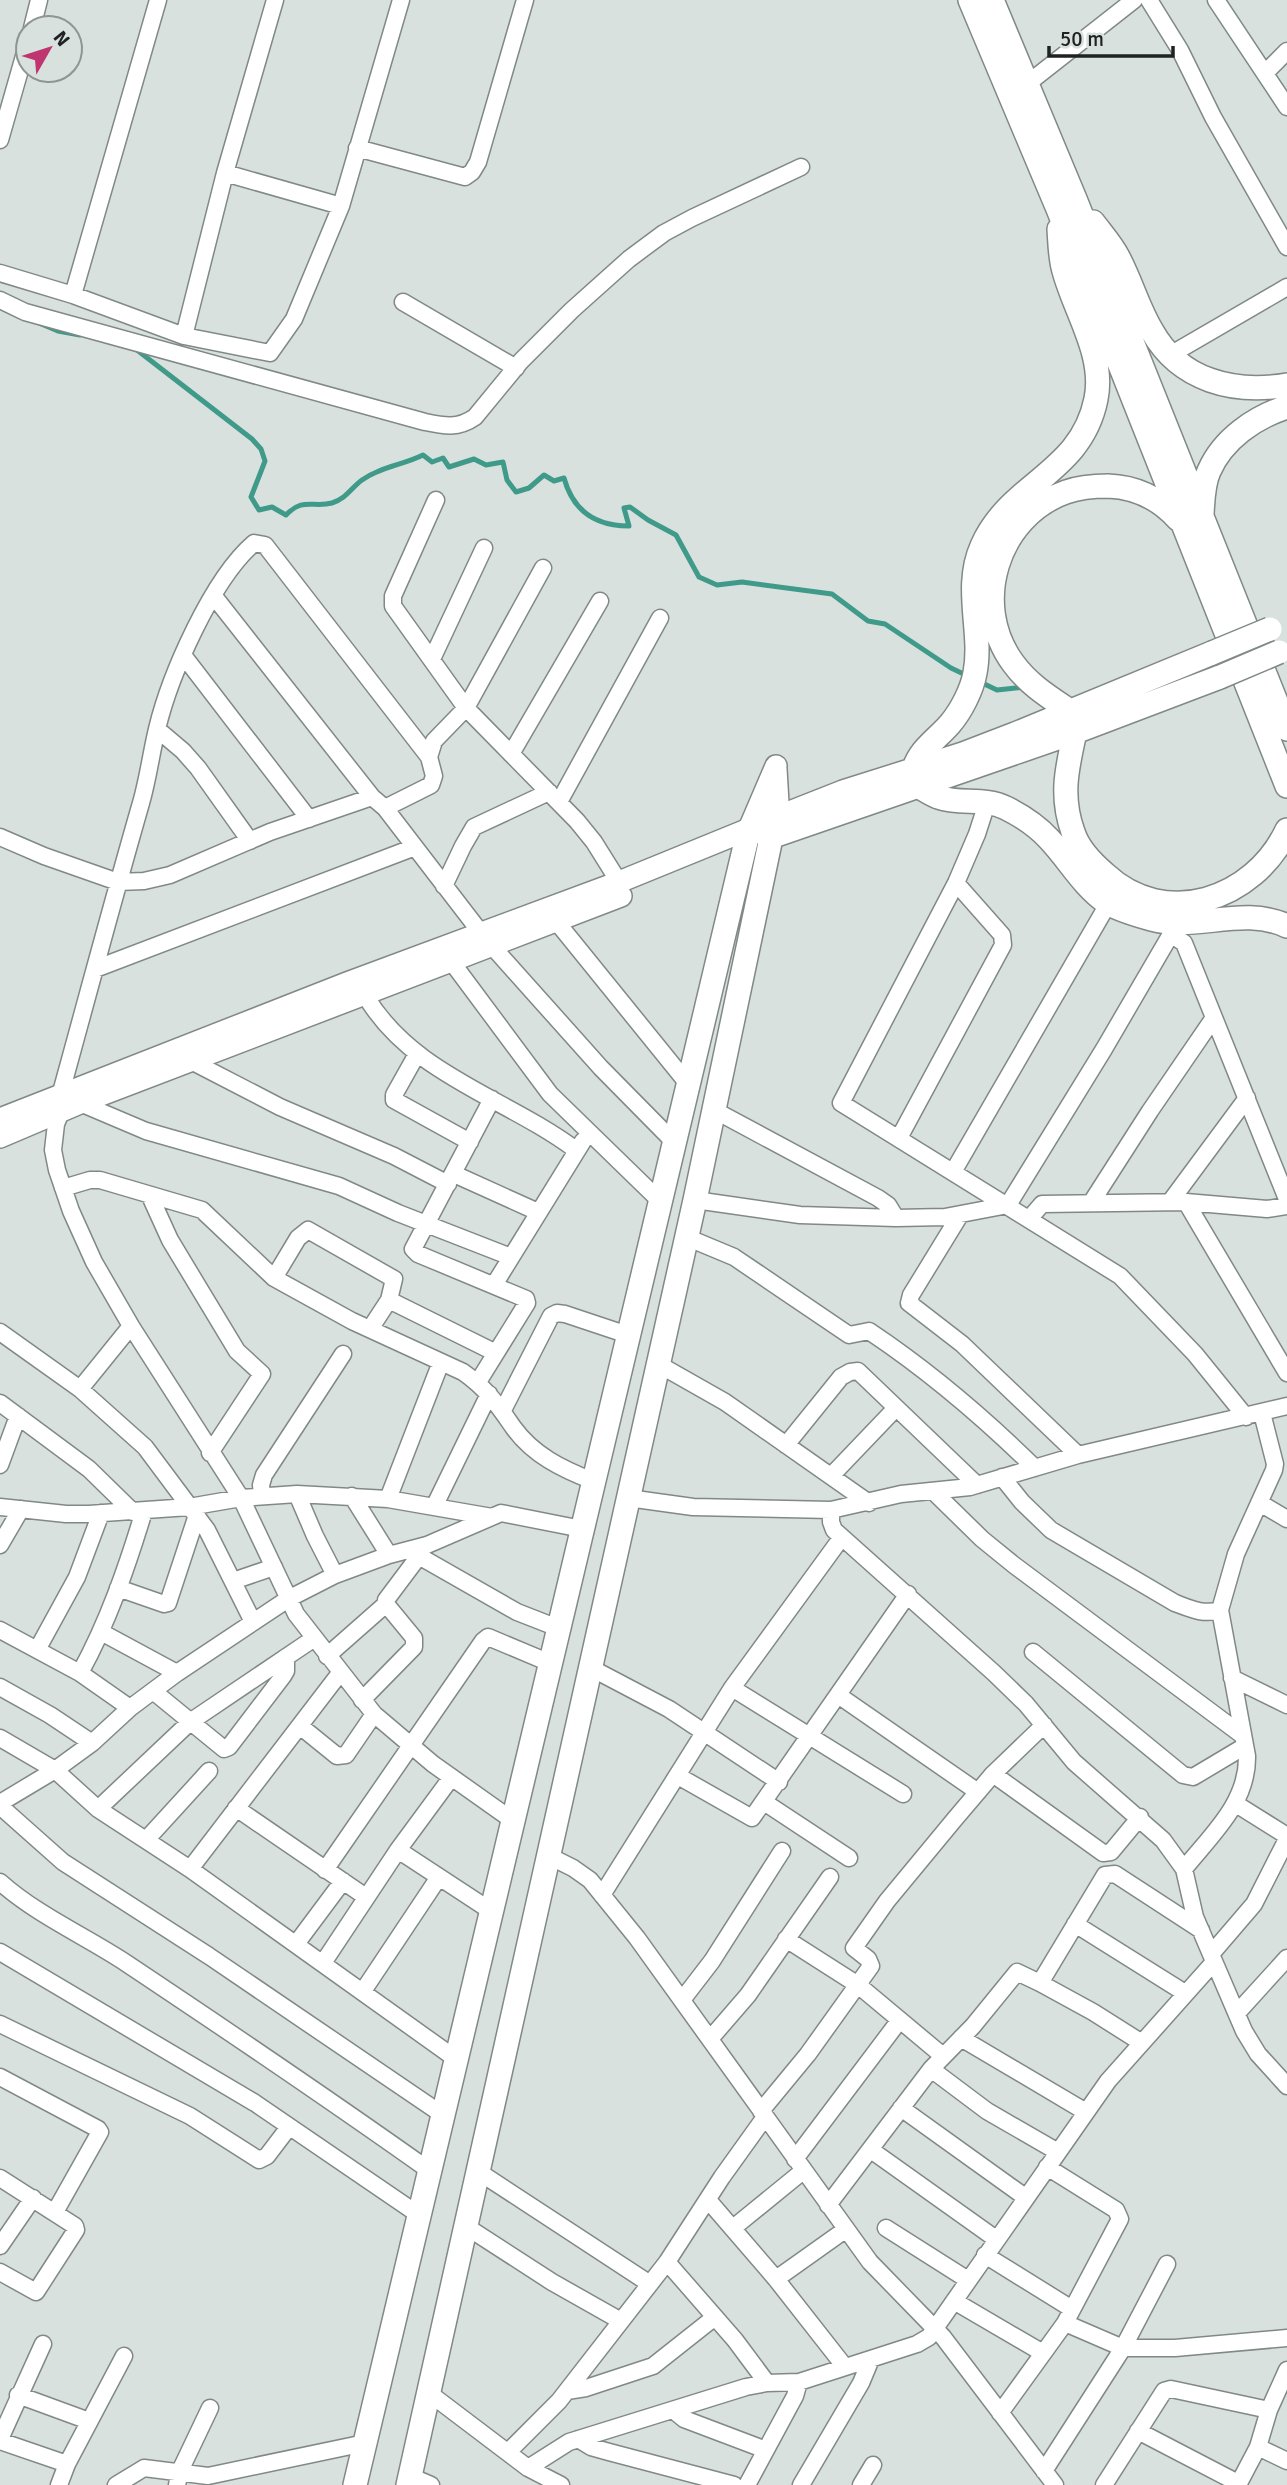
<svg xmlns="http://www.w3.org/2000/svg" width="1287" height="2485" font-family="Signika,sans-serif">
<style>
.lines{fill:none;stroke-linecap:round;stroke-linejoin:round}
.stream{stroke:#3f9a89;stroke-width:5}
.minor-casing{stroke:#818987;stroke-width:19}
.secondary-casing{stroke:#818987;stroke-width:24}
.primary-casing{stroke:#818987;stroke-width:26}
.minor{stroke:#fff;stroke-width:16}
.secondary{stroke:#fff;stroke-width:21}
.primary{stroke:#fff;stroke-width:23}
.primary-bridge-casing{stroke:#818987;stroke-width:26;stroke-linecap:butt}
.primary-bridge{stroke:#fff;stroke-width:23}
</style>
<rect width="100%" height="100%" fill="#d8e1de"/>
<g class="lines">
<path class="stream" d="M39 323 58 331 80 335
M137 350 252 439 261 449 265 461 251 497 259 510 272 507 286 515C303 497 313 508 332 503 346 499 351 488 362 480 380 467 403 465 423 455L432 462 443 458 449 467 474 459 486 465 503 462 507 480 516 492 529 488 544 475 554 481 564 478C573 511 595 526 629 526L624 508 630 507 648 520 676 535 699 577 717 585 742 582 832 594 868 621 885 624 951 668 970 677
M978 681 997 690 1025 687"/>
<g class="minor-casing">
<path id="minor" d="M1149 0 1180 50 1213 117 1287 247
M1216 0 1287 107
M32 28 39 0
M1265 73 1287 51
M1027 84 1134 0
M0 140 28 42
M357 148 465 177 472 172 478 162 525 0
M225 173 341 206
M0 273 73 295 184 336 270 353 294 319 341 206 401 0
M73 295 158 0
M0 300 25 312 425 422C444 426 458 429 475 417L521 361 572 310 629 259 664 233 692 218 801 167
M403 302 516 368
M184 336 225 173 275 0
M1170 355 1287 287
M436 500 393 596V606L466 708 577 821 594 842 619 882
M213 595 372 797 385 808 481 933
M183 655 309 819
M432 659 484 548
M157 729 183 751 198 768 250 841
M511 754 600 601
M559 802 660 618
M987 803 977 834 956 883 841 1103 1120 1276 1195 1354 1246 1417
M385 808 431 785 434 776 429 757 434 741 466 708 543 568
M0 837 44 856 118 882 144 881 170 875 270 832 372 797
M444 886 463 846 474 827 549 792
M556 921 688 1084
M1172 935 1184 943 1287 1199
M491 945 601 1068 674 1142
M451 961 550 1094 660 1201
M95 969 415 847
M365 995C412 1075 505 1097 576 1150
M417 1054 394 1095V1100L470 1142
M193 1062 280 1107 394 1156 448 1184
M60 1096C87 998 113 900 141 803 148 779 151 754 157 729 170 675 212 579 254 543L265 545 429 757
M80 1103 146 1131 339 1186 398 1213 511 1257
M714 1110 878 1198 888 1205 896 1218
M61 1112 56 1124 53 1150 57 1170 71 1211 94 1262 131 1326 241 1498 296 1614 374 1714 433 1764 512 1820
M899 1138 1003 945 1002 935 956 883
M953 1172 1108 904
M454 1174 538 1212
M63 1188 90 1180H100L202 1210 274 1278 352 1321 463 1372C487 1389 497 1404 513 1427 533 1455 562 1469 593 1481
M150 1196 170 1240 237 1351 262 1374 210 1453
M695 1200 800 1215 896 1218 945 1217 1008 1205 1104 1049 1178 922
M1170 1202 1247 1098
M1186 1202 1287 1373
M1091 1203 1150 1111 1213 1019
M960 1215 911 1295 909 1303 962 1344 1078 1455
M1029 1219 1042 1204 1186 1202 1267 1209 1287 1206
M686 1237 734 1257 849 1335 869 1331C929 1371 984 1418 1035 1468
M274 1278 298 1238 308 1230 394 1279 389 1300 370 1329
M494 1285 583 1141
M389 1300 496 1353
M0 1332 80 1389 145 1447 207 1530 253 1622
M658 1364 725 1402 869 1503
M478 1382 527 1303 526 1299 418 1254 413 1249 492 1099
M80 1389 131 1326
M0 1403 89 1469 133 1512
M503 1410 551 1316 557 1313 565 1314 628 1335
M786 1445 841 1377 850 1372 858 1371 977 1485
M0 1465 18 1416
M831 1476 896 1408
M1002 1477 1022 1502 1051 1530 1175 1603C1191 1609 1203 1615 1220 1610
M934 1492 982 1539 1014 1565 1242 1735
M297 1494 315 1536 335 1575
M262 1495 261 1485 264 1475 343 1354
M352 1496 389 1555
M628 1498 693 1507 831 1510 901 1494 970 1487 1078 1455 1287 1406
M388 1499 441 1362
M1260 1503 1287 1519
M0 1507 66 1514H89L189 1507 241 1498 297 1494 388 1499 492 1517
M434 1507 489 1394
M831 1510V1522L834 1530 994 1673 1026 1704 1074 1762 1163 1840 1184 1869 1195 1917 1244 2031 1258 2054 1287 2086
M0 1545 21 1509
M410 1551 517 1612 558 1628
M233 1581 274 1567
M118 1588 164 1604 168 1603 197 1515
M0 1630 80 1673 130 1708
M101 1632 177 1673
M37 1650 77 1577 101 1513
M1033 1652 1183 1775 1193 1777 1245 1746
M327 1656 386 1604
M591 1668 669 1709 779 1782
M80 1673C108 1622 127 1567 144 1511
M1232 1678 1287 1705
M0 1687 50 1715 92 1743
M732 1688 903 1794
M153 1691 224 1749 229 1747 283 1676 286 1671V1657
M838 1695 978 1792
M362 1700 414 1647V1638L386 1604V1600L419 1556
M300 1726 337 1756 346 1755 374 1714
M0 1738 55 1770 98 1809 190 1869 456 2059
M993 1774 1103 1853 1111 1852 1140 1817
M678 1776 752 1818 908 1594
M764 1802 849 1858
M0 1803 55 1770 92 1743 130 1708 177 1673 288 1599 335 1575 389 1555 427 1545 501 1513 582 1529
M1236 1804 1287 1836
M0 1806 63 1862 209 1956 443 2115
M236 1808 366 1897
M98 1809 190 1722 313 1639
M146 1840 209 1771
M398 1850 491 1911
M549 1856 573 1868 590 1880 637 1938 870 2262 943 2337 1055 2485
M190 1869 340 1673
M1184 1869C1211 1835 1248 1803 1247 1756L1220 1610 1236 1554 1274 1470 1275 1464 1262 1413
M325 1870 483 1641 488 1637 550 1663
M0 1882C37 1915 85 1936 126 1963 228 2031 330 2100 430 2171
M602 1895 732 1688 842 1537
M1075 1924 1185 1993
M786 1939 858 1985 943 2056
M296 1944 343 1881
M0 1952 255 2103 419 2215
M1212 1953 1254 1904 1287 1839
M323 1963 398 1850 451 1778
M1040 1983 1105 1875 1115 1874 1201 1930
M363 1991 439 1877
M682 2000 712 1961 782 1851
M1237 2013 1287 1958
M0 2024 190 2116 259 2160 267 2156 289 2127
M961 2038 1086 2112
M710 2039 748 1995 830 1877
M931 2069 987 2111 1058 2152
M0 2077 98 2129 100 2132 55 2212
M901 2108 1025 2197
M761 2111 808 2054 871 1966 868 1959 854 1948 887 1901 954 1820 993 1774 1044 1725
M871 2150 996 2239
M795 2159 899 2021
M479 2172 650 2284
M0 2178 75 2226 76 2230 36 2292 0 2272
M708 2200 776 2279 845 2367
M828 2205 931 2069 973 2026 1017 1972 1040 1983 1093 2012 1142 2043
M467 2227 552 2282 621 2321
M733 2228 803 2171
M886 2228 968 2280
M0 2246 33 2198
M985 2255 1072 2309
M667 2262 735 2340 767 2383
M776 2279 845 2230
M954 2301 1043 2353
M1065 2323 1123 2348H1175L1287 2338
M567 2391 586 2388 653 2366 715 2317
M429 2393 528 2468 561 2485
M18 2395 89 2421
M673 2410 684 2419 766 2450
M1000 2413 1065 2323 1120 2219 1116 2210 1047 2167
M1138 2431 1238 2483
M0 2439 43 2344
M578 2439 591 2447 609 2452 734 2485
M0 2441 67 2464
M1258 2447 1287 2461
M508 2452 559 2401 667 2262 722 2177 765 2117
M528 2468 569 2442 746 2387 767 2383 799 2382 917 2344 929 2337 1108 2081 1214 1962
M1044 2471 1123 2348 1167 2264
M410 2476 431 2485
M59 2485 67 2464 124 2356
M116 2485 144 2468 208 2476 365 2443
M177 2485 180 2471 210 2408
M747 2485 795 2396 799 2382
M801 2485 861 2383 871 2359
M861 2485 873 2465
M1104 2485 1164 2391 1171 2389 1269 2410
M1238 2485 1258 2447 1269 2410 1287 2370"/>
</g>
<g class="secondary-casing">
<path id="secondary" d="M775 819 778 803 776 769
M0 1119 347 983 619 882 749 829 776 766
M0 1137 80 1103 621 896"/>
</g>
<g class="primary-casing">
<path id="primary" d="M970 0 1058 209 1287 786
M992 0 1075 199 1287 729
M1093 222C1102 234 1112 245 1118 257 1131 281 1138 308 1152 331 1180 381 1234 394 1287 385
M1202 514C1203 499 1203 484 1209 471 1223 439 1255 417 1287 407
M1070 711C1049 697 1028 684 1013 663 970 605 997 516 1066 492 1080 487 1093 486 1108 486 1136 487 1159 498 1178 519
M1075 732C1067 768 1060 796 1073 832 1078 848 1092 863 1105 874 1165 930 1254 900 1287 830
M914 769C919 750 937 739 950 724 961 711 972 690 975 673 983 632 963 588 982 546 1010 482 1081 474 1096 399 1105 355 1075 312 1064 271 1060 258 1060 243 1059 229
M919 787C925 790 932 795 938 797 960 805 985 797 1006 808 1020 815 1038 827 1049 839 1069 860 1082 885 1106 902 1118 910 1137 915 1151 919 1196 932 1242 905 1287 926
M768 838 1075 732 1220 677
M355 2485 749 829 843 792 963 754 1015 734 1212 653
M408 2485 695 1200 775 819"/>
</g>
<use href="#minor" class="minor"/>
<use href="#secondary" class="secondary"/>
<use href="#primary" class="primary"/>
<g class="primary-bridge-casing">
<path id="primary-bridge" d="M1212 653 1270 629
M1220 677 1279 652"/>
</g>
<use href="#primary-bridge" class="primary-bridge"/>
</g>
<g transform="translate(49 49) rotate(51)"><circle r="33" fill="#d8e1de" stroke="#8e9593" stroke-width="2"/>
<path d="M0-5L12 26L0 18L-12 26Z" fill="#bf3570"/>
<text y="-10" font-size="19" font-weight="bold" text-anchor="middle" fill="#1f2222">N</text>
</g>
<path d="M1049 46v10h124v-10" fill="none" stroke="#1f2222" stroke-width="3.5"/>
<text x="1060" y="46" font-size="21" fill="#1f2222" stroke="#d8e1de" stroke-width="5" paint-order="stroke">50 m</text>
</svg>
